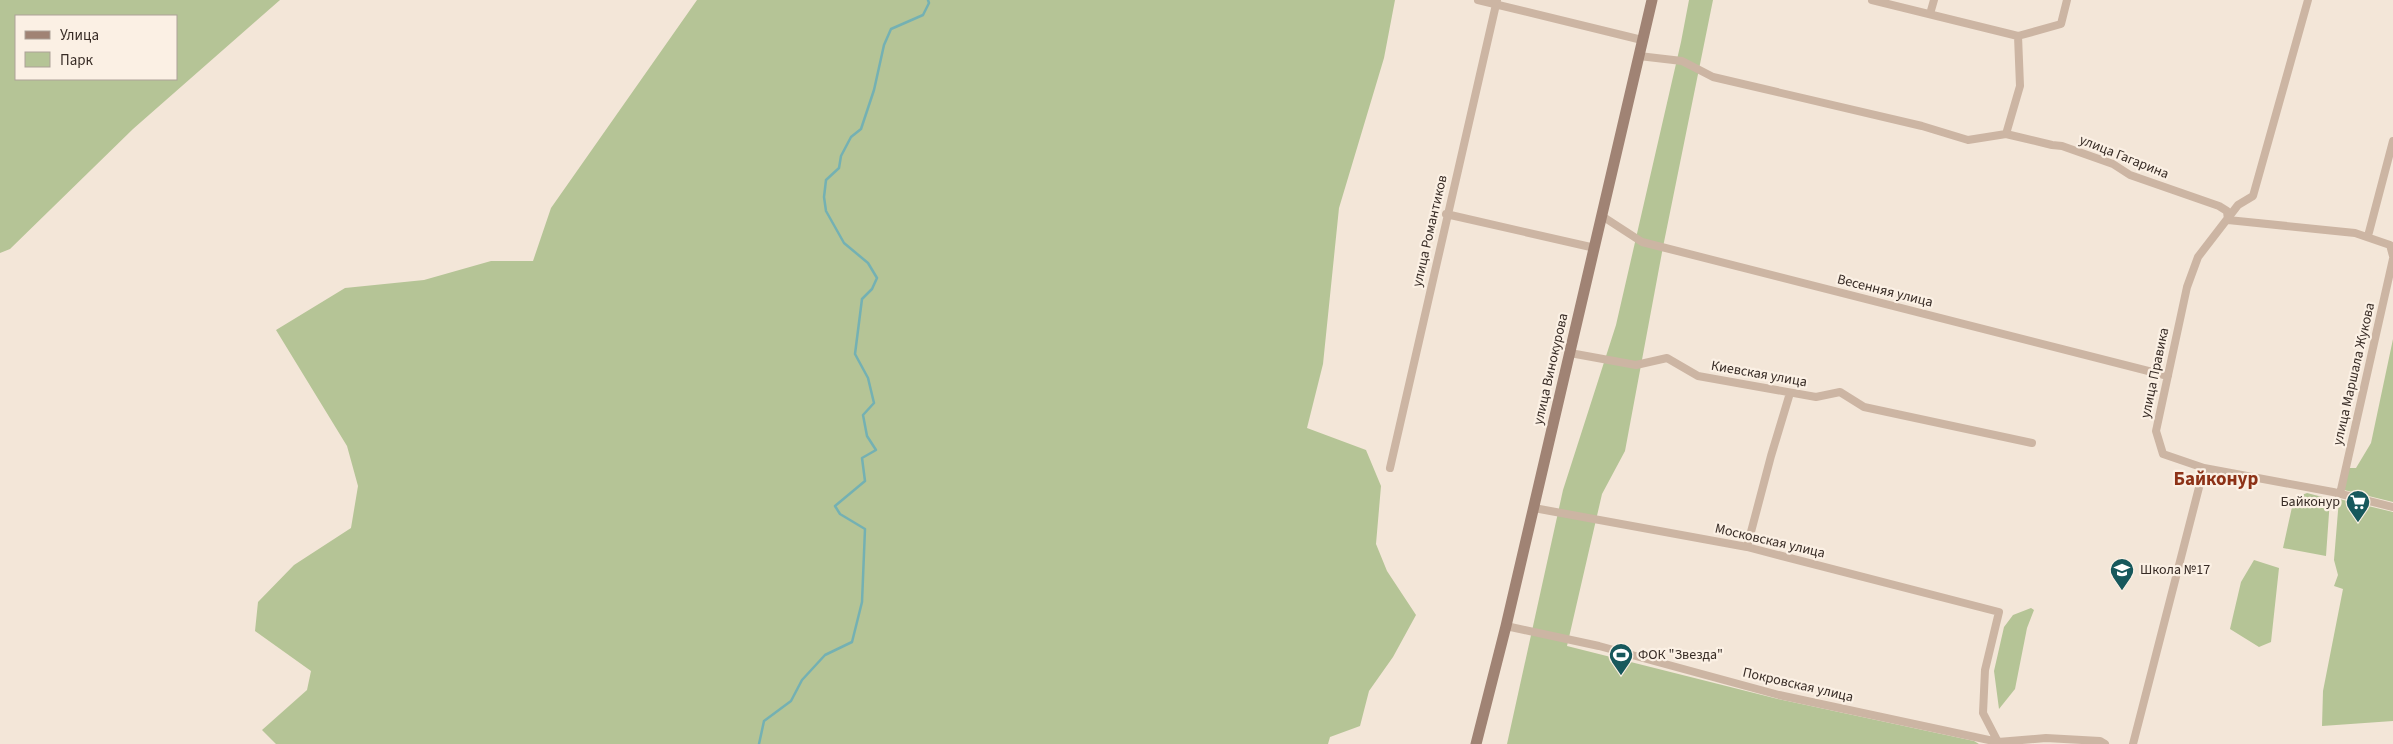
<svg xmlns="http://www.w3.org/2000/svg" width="2393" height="744" font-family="'Source Sans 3',sans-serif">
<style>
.green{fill:#b5c496;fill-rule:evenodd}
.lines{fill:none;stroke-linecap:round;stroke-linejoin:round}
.stream{stroke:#74b1b3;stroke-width:2.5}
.street{stroke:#ccb5a3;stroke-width:8}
.secondary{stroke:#a08374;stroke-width:11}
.labels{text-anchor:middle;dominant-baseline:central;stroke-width:4.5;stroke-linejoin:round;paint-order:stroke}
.street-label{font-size:14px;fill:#372b25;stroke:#fbf0e4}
.poi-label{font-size:14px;fill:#372b25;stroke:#fbf0e4;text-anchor:start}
.district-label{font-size:19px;font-weight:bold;fill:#8d3217;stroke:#fbf0e4}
</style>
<rect width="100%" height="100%" fill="#f3e6d8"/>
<path class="green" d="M0 0H280L133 129 10 249 0 253ZM16 16H176V79H16Z
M697 0H1395L1384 58 1339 208 1323 364 1307 428 1366 450 1381 486 1376 544 1387 571 1416 615 1393 657 1369 691 1360 726 1330 737 1328 744H276L262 730 307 690 311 671 255 631 258 602 294 565 351 528 358 486 347 446 276 330 345 288 424 280 491 261H533L551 208Z
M1689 0H1713L1663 247 1625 451 1602 494 1567 646 1778 699 1974 741 1979 744H1507L1563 490 1616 325 1681 42Z
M2393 339V502L2340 489 2345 468H2356L2371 443Z
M2307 493 2330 499 2326 556 2283 548 2294 498Z
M2339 499 2393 512V721L2322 726 2323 691 2343 589 2334 586 2338 575 2334 560Z
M2254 560 2279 568 2271 642 2259 647 2230 629 2241 582Z
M2031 608 2034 610 2027 628 2015 689 1999 709 1994 671 2004 627 2013 615Z"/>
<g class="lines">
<path class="stream" d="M759 744 764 721 791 701 802 680 825 655 852 642 862 602 865 529 840 514 835 506 865 481 862 458 876 450 867 436 863 415 874 403 868 378 855 354 862 299 872 289 877 278 868 263 844 243 826 211 824 197 826 180 839 168 841 156 851 137 861 129 874 90 884 45 891 29 923 15 929 3 928 0"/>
<path class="street" d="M1478 0 1642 40
M1872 0 2018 36
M1930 14 1934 0
M1639 56 1682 61 1713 77 1922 126 1968 140 2006 134 2052 145 2062 146 2113 164 2130 175 2219 206 2227 211 2228 220 2355 233 2390 245 2393 256
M2006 134 2020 86 2018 36 2061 24 2067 0
M1446 214 1595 248
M1602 216 1642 242 2168 376
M2368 236 2393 141
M1570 353 1636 365 1667 358 1698 376 1816 397 1840 392 1864 407 2032 443
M1390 468 1497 0
M2204 468 2333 492 2393 507
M2340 494 2393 259
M1534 508 1747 547 1999 612 1985 670 1983 713 1998 742 2046 738 2100 741 2105 744
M1747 547 1771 456 1790 393
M1506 626 1599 646 1779 695 1998 742
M2133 744 2204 468 2163 454 2156 431 2187 287 2198 257 2238 205 2253 196 2308 0"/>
<path class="secondary" d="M1476 744 1506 626 1652 0"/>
</g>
<defs>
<g id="supermarket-pin" transform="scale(1.25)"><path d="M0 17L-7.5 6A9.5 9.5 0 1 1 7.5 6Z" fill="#17585c" stroke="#fbf0e4"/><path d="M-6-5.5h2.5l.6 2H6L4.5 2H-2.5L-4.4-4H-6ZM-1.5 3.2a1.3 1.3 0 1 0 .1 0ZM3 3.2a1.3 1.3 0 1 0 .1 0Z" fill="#fff"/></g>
<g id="school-pin" transform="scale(1.25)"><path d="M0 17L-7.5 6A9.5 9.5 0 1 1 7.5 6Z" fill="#17585c" stroke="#fbf0e4"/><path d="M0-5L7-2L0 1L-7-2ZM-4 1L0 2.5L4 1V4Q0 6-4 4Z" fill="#fff"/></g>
<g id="stadium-pin" transform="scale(1.25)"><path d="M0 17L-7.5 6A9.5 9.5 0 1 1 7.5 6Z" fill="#17585c" stroke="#fbf0e4"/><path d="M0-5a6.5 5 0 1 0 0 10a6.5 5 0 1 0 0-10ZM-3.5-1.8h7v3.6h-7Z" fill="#fff"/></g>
</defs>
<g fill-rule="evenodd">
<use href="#supermarket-pin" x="2358" y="502"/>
<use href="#school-pin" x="2122" y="570"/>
<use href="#stadium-pin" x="1621" y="655"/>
</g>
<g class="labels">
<g class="street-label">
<text transform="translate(2124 157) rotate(22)">улица Гагарина</text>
<text transform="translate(1430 231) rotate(-77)">улица Романтиков</text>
<text transform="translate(1885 291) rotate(14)">Весенняя улица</text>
<text transform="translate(1551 369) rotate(-77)">улица Винокурова</text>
<text transform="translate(2155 373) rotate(-78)">улица Правика</text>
<text transform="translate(1759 374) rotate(10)">Киевская улица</text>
<text transform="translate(2354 374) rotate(-77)">улица Маршала Жукова</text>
<text transform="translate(1770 541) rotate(13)">Московская улица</text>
<text transform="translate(1798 685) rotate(13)">Покровская улица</text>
</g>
<g class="poi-label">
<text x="2340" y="502" text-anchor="end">Байконур</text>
<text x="2140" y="570">Школа №17</text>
<text x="1638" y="655">ФОК "Звезда"</text>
</g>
<g class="district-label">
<text x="2216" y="479">Байконур</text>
</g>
</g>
<rect x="15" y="15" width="162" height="65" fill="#fbf0e4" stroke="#ada198"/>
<rect x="25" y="31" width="25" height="8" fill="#a08374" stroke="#ada198"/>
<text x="60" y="40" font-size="15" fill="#372b25">Улица</text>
<rect x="25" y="52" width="25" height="15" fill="#b5c496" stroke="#ada198"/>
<text x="60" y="65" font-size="15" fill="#372b25">Парк</text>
</svg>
